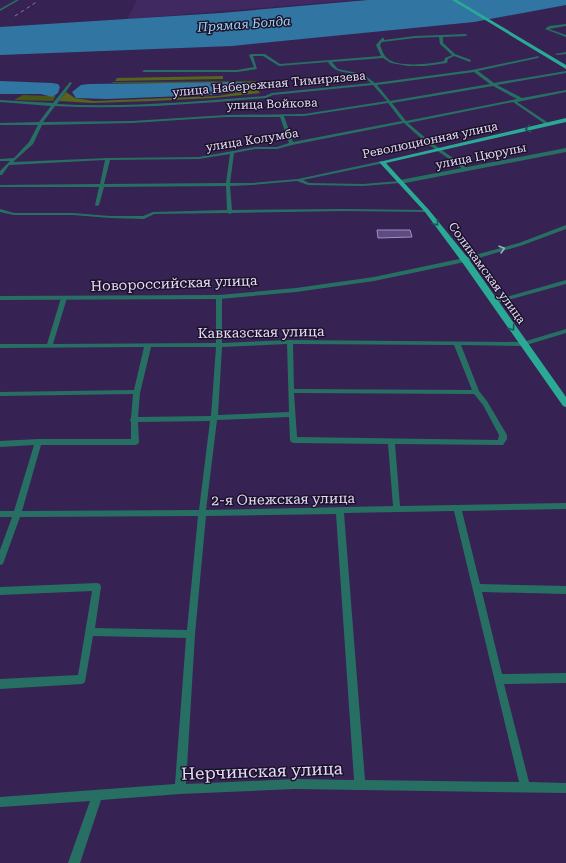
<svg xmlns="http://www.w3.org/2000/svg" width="566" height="863" font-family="'Roboto Serif',serif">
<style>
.built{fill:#402961}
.green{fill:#485517}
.forest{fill:#56641c}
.water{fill:#3176a2}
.building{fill:#5e4b7f;stroke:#a28fc8}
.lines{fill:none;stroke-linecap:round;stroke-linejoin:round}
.minor{fill:#286f63;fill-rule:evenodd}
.tertiary{fill:#286f63;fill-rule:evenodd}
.primary{fill:#2aa995;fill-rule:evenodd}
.rail{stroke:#8778a1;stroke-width:1;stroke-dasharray:3.5 3.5;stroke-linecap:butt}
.oneway{stroke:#225659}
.oneway2{stroke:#99b0be}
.labels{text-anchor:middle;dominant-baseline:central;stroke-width:3;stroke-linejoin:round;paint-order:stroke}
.far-street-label{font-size:12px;fill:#e5dbfa;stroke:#1b1228}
.far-water-label{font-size:13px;font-style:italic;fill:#9ed3f9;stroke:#1b1228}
.street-label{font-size:14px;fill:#e5dbfa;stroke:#1b1228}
.near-street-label{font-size:17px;fill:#e5dbfa;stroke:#1b1228}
</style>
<rect width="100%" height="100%" fill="#362354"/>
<path class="built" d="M137 0H355L127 19Z"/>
<path class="green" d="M256 81 255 83H111L113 82Z
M23 95C30 95 51 97 56 95L53 101 14 100Z"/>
<path class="forest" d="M223 76V79L115 81 117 78Z
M257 89 260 93 213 98 153 101 92 103 59 101 66 92 75 98 94 101 218 96Z"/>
<path class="water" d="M368 0H566V5L474 22 232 46 0 55V27L221 13Z
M0 81 52 83 58 84 60 87 58 93 52 97 41 94H0Z
M245 82 256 84 258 89 210 95 107 99 76 98 72 92 81 85 89 84Z"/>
<path class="building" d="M377 230H410L412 237 378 238Z"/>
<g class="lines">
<path class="minor" d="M16 0H19L0 11V9Z
M566 24V26L549 29 566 35V37L545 29 549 26Z
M466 34 467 36 443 37V43L455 54 471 60 470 62 454 56 448 59 447 63 425 66H408L391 63 383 58 332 62 338 69 363 74 375 83 472 70 539 56 538 58 478 71 494 83 566 71V73L497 85 522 98 566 90V92L517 102 550 124V126H548L513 102 408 123 428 140 468 169V171H466L425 142 404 123 292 145 277 149H255L234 153 230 183H252L298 179 382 161H384V163L303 180 309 183 363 184 400 181 402 182 400 183 363 186 308 185 297 181 252 185 230 186 232 210 344 209 427 210 429 211V212L344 211 232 213 230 214 228 213 154 214 144 219 110 218 73 215H14L0 212V209L14 213H73L110 216H143L153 212 227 210 226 186 104 187 99 205 97 206 95 205 99 187H0V185L100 184 105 160 9 165 2 175H0V171L10 161H0V159L14 158 29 142 38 125H0V123L39 122 51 106 0 102V100L53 103 70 82 72 83 57 104C126 108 196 101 265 96L272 93 371 83C367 80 364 77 360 76 348 70 337 76 328 62L279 66 263 56H253L257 69 237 72H144L142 71 144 70H237L254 67 249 55 251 54H265L280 64 381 56 376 45 382 38H384V40L415 36ZM439 37 440 44 452 55 445 58 444 61C431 64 397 68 387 58 384 56 382 50 380 45L382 42 415 38ZM474 72 490 84 390 101 377 85ZM373 85 387 101 304 114 226 115 132 121 43 122 55 106C125 110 196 104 266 98L273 95ZM493 86 517 99 406 121 392 103ZM388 103 402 121 293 142 284 116H304ZM226 117H280L289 143 277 147H255L199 157 108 158 13 162 33 144 42 125 132 123ZM230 154 226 183 104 184 110 160 199 159Z
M566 52V54L557 55 555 54Z
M566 280V284L494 304 491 302 492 301Z
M219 295 222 297V343L290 340 523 342 566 329V333L523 346 461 345 479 391 487 401 507 435V439L503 445 395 444 400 506 566 503V509L462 511 480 584 566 586V594L482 592 502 674 566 673V683L504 684 529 782 566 783V793L295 789 180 794 101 800 80 863H68L90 801 0 807V797L175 784 186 638 93 636 85 682 82 684 0 689V679L78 675 92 591 0 595V587L97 583 100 584 101 587 95 628 187 630 198 516 20 517 4 561 3 564 0 565V550L12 517H0V511H14L34 445 0 447V441L38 439H131V422L130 420 131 418 133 394 0 396V392L134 390 144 347 0 348V344H47L61 298 64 296 67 298 53 344 216 343V297ZM287 344 289 412 218 415 222 347ZM293 344 454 345 472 390 294 389ZM151 347H216L211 416 138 417 140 393ZM294 393 474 394 483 405 499 435 498 440 297 437ZM289 417 290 440 291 442 294 443 388 444 393 506 206 510 217 420ZM210 421 199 510 22 511 41 445H135L138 444 139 442 138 422ZM454 511 519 782 365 780 344 513ZM336 514 354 780 295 779 186 784 195 634 206 516Z"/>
<path class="tertiary" d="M566 148V152L400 184 397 182 400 180Z
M566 225V229L523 245 465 262 374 281 296 292 219 299 0 300V296L219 295 296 288 374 277 464 258 519 243Z"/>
<path class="primary" d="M452 0H457L566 65V69Z
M566 118V122L386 163 429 210 468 258 566 397V407L563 406 462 262 425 212 379 162Z"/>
<path class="rail" d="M15 16 38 1"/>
</g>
<defs><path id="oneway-chevron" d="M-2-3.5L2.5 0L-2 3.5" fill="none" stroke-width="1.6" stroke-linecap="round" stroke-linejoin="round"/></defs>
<g class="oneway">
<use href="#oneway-chevron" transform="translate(528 129) rotate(167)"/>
<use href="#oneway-chevron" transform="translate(436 223) rotate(52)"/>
<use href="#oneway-chevron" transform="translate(512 328) rotate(55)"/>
</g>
<use class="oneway2" href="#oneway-chevron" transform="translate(502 249) rotate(-16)"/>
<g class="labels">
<g class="far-street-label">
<text transform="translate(269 84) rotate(-5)">улица Набережная Тимирязева</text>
<text transform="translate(272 104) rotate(-2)">улица Войкова</text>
<text transform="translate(252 140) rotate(-9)">улица Колумба</text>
<text transform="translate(430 140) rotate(-12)">Революционная улица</text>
<text transform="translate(481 156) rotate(-11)">улица Цюрупы</text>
<text transform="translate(487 273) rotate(54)">Соликамская улица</text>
</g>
<g class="far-water-label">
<text transform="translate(244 24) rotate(-4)">Прямая Болда</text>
</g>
<g class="street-label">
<text transform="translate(174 283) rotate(-2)">Новороссийская улица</text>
<text transform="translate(261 332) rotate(-1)">Кавказская улица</text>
<text transform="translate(283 499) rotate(-1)">2-я Онежская улица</text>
</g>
<g class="near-street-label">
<text transform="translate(262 771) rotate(-2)">Нерчинская улица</text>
</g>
</g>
</svg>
